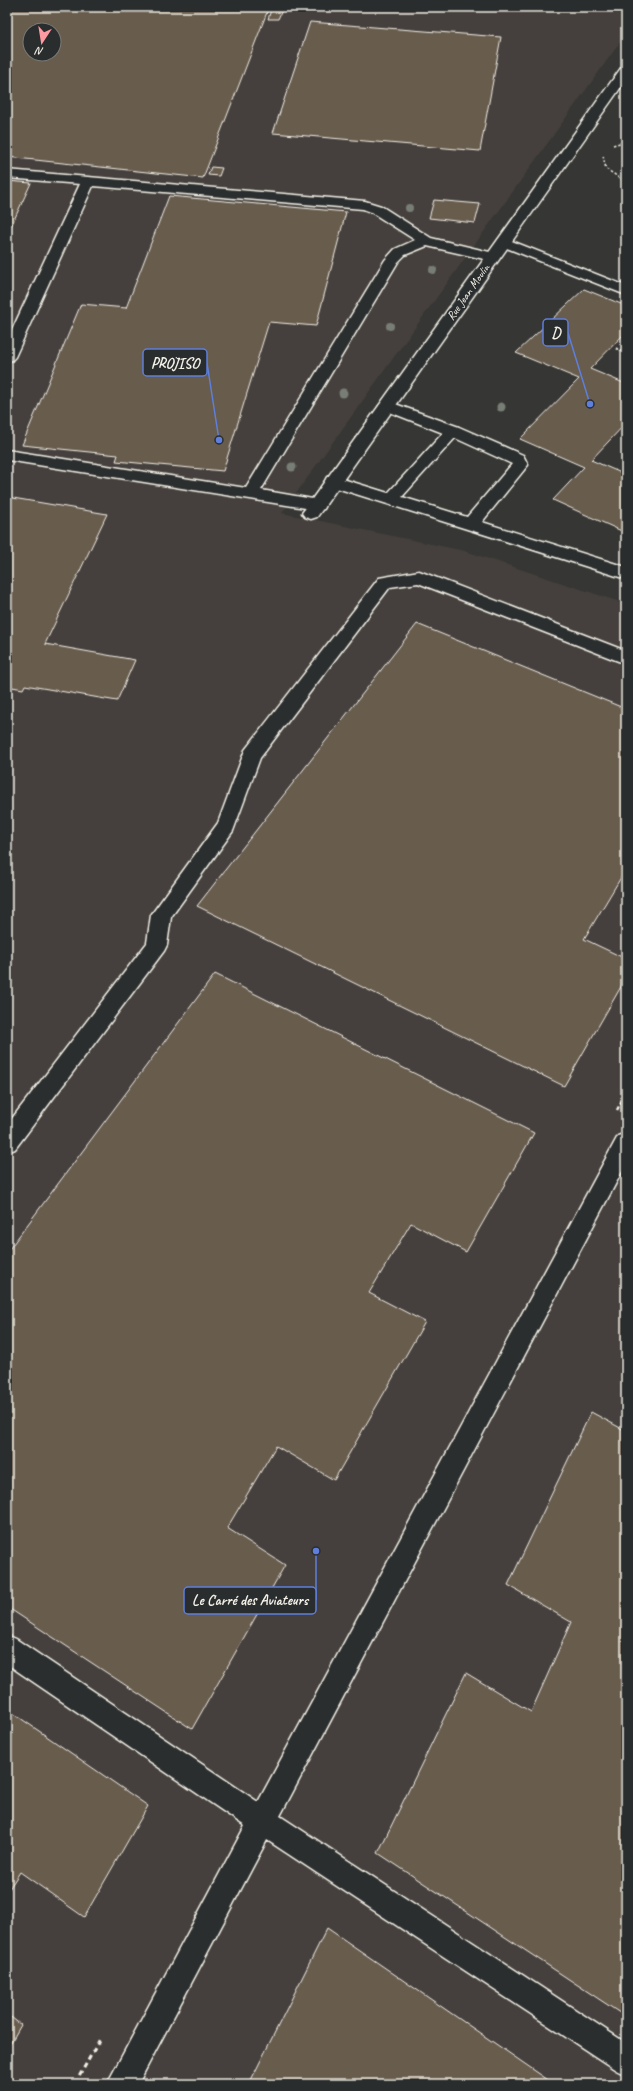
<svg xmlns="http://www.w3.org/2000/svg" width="633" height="2091" font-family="Caveat,sans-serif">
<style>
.built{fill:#45413c;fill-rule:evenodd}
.building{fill:#675b4e;stroke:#f4f1e8;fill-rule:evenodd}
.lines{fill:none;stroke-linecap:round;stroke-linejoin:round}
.service-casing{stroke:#f4f1e8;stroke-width:3}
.minor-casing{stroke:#f4f1e8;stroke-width:3}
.path-far3{stroke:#f4f1e8;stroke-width:1.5;stroke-dasharray:2.5 2;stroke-linecap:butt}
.path-far2{stroke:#f4f1e8;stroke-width:2;stroke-dasharray:3 2.5;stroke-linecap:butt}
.path-far1{stroke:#f4f1e8;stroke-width:2.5;stroke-dasharray:4 3;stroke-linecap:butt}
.path{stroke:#f4f1e8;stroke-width:3;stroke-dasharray:5 4;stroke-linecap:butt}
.service{fill:#2a2d2e;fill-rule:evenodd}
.minor{fill:#2a2d2e;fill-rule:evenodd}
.tree{fill:#787e75}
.labels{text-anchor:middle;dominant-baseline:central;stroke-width:3;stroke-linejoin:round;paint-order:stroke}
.far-street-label{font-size:12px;fill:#f4f1e8;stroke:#2a2d2e}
.leader{fill:none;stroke:#5e7fdd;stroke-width:1.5}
.callout-dot{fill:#5e7fdd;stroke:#2a2d2e;stroke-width:1.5}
.callout{fill:#2a2d2e;stroke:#5e7fdd;stroke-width:1.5}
.callout-label{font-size:15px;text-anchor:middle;font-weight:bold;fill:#f4f1e8}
</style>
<rect width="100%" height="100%" fill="#363634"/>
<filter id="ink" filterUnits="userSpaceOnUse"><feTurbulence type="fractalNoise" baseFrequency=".025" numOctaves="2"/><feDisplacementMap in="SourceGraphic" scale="8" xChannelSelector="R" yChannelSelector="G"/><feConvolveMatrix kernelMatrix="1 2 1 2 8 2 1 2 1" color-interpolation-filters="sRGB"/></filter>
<g filter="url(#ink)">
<path class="built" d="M7 7H626V34L282 513 465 551 626 604V2084H7ZM30 30H54V54H30Z"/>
<path class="building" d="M7 7H269L203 178 7 157ZM30 30H54V54H30Z
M272 7 283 8 278 19H268Z
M310 22 501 37 480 151 273 133Z
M211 167 222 168 219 176 208 175Z
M7 181 31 183 7 235Z
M169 196 346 212 316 326 269 322 223 471 116 461 118 455 22 445 81 304 126 308Z
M434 200 480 204 475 223 429 218Z
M584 289 626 306V332L590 369 626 384V423L591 460 626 475V533L553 500 584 467 520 439 579 379 516 353Z
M7 497 107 514 45 644 135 660 117 701 25 685 23 689 7 686Z
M417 624 626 709V869L584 939 626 959V978L564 1086 197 906Z
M215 974 534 1133 466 1252 411 1223 369 1293 425 1322 334 1480 276 1446 227 1528 285 1565 192 1729 7 1607V1252Z
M591 1412 626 1431V2017L378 1853 466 1673 531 1712 571 1622 508 1585Z
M7 1709 148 1806 84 1917 20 1872 7 1892Z
M327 1928 554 2084H249Z
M7 2014 21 2025 7 2049Z"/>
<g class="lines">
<g class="service-casing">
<path id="service" d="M7 170 365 201 381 206 431 238 498 254 500 257 498 260 493 261 427 246 405 255 398 262 261 490 324 501 326 505 324 509 318 510 7 460V450L246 488 385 260 395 249 415 240 371 212 363 209 93 186 15 357 12 360 7 362V341L80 184 7 178Z
M504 238 626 286V295L499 245 497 242 499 239Z
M387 401 459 427 523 455 528 465 482 522 626 567V579L327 485 325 481 327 477 333 476 388 493 443 433 382 409 379 406 382 403ZM455 438 512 464 467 517 402 497Z
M419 571 626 651V664L418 583 390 587 260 758 233 831 171 917 167 945 164 951 15 1149 7 1152V1125L147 943 151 915 218 823 245 750 379 578Z
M626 1133V1164L280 1816 626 2043V2075L616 2070 267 1840 138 2084H107L245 1826 7 1664V1635L16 1639 258 1802 618 1136Z"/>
</g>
<g class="minor-casing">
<path id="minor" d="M626 67V80L317 517 311 519 305 517 302 513 305 509 621 68Z"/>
</g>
<path class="path-far3" d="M613 145 626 141
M603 156 606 169 626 182
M616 348 626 354"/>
<path class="path-far2" d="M621 433 626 435"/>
<path class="path-far1" d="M617 1110 626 1093"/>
<path class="path" d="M75 2084 100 2039"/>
<use href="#service" class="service"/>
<use href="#minor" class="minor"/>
</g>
<g class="tree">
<circle cx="409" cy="208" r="4"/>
<circle cx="433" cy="270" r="4"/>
<circle cx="390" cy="326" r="4"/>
<circle cx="343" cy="393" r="4.5"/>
<circle cx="501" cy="407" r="4.5"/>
<circle cx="292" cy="467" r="4.5"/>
</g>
</g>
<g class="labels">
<g class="far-street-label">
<text transform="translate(468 292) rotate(-55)">Rue Jean Moulin</text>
</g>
</g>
<path class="leader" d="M590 404L568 333M219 440L207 363M316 1551L316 1600"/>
<g class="callout-dot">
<circle cx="590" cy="404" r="4"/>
<circle cx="219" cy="440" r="4"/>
<circle cx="316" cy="1551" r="4"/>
</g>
<g class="callout">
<rect x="543" y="319" width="25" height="27" rx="4"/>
<rect x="143" y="349" width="64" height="27" rx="4"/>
<rect x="184" y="1587" width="132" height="27" rx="4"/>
</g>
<g class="callout-label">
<text x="556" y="338">D</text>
<text x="175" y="368">PROJISO</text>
<text x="250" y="1605">Le Carré des Aviateurs</text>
</g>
<rect width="633" height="2091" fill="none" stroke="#2a2d2e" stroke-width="24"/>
<rect x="12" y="12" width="609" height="2067" fill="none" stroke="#f4f1e8" stroke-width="1.5" filter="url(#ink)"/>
<g transform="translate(42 42) rotate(192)"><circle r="19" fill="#2a2d2e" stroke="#7b7b78"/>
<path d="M0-3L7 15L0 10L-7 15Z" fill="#ff9aa2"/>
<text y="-6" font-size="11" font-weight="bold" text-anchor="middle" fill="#f4f1e8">N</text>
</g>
</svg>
